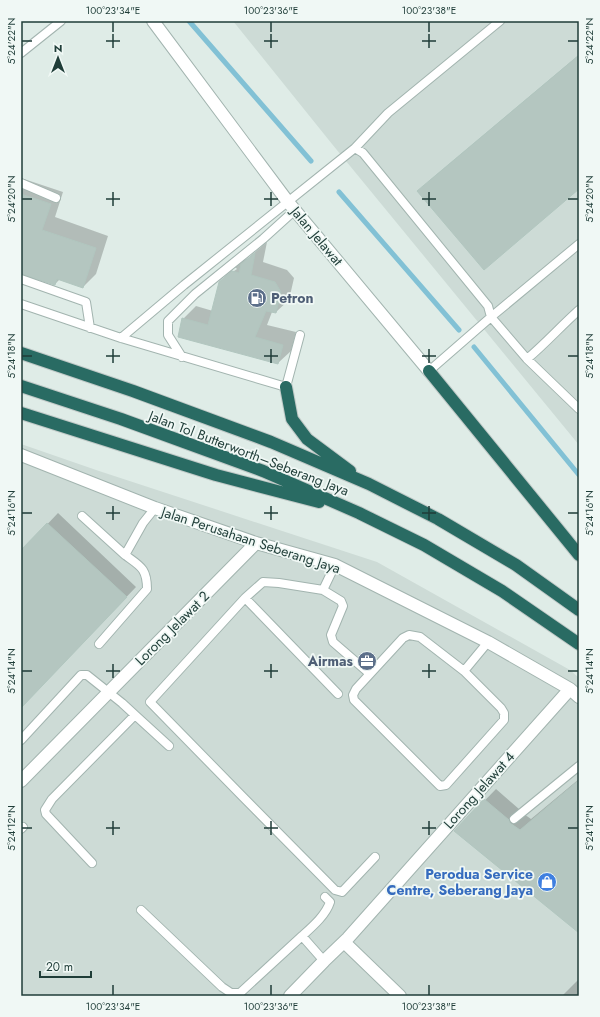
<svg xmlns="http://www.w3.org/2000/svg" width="600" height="1017" font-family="Jost,sans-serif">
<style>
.built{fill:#cddbd6}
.shadow{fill:#0003}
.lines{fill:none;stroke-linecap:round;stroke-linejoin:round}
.stream{stroke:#82c1d5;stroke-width:5}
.building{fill:#b4c6c0;stroke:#b1c6bf}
.lane-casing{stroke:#a2b4af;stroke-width:10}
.street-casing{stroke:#a2b4af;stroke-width:14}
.highway-casing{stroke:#c0c9c7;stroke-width:14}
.lane{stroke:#fff;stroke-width:8}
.street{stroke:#fff;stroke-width:12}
.highway{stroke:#296b63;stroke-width:12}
.ticks{fill:none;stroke:#1f3d38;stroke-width:1.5}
.labels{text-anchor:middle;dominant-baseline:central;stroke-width:3.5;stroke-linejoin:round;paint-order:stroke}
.street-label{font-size:14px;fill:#1f3d38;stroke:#f0f8f5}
.service-label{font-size:14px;font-weight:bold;fill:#4e5e75;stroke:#f0f8f5;text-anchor:start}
.shop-label{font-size:14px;font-weight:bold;fill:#366cbe;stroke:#f0f8f5;text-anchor:end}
.neatline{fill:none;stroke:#1f3d38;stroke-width:1.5}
.ticks-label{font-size:10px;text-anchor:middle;fill:#1f3d38}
</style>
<rect width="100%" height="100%" fill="#dfece7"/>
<path class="built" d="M233 21H579V445L332 144Z
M21 444 99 471 377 562 570 670 579 678V996H21Z"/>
<path class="shadow" d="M579 55V188L428 182Z
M21 178 63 192 55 217 108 236 96 274 83 287 60 279 55 284 21 273Z
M267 242 263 262 287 270 294 278 289 300 276 312H272L267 325 296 332 291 351 278 363 183 319 196 306 213 311 220 282 231 271V273L237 269 235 267 233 269 246 259H247Z
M58 513 136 587 21 707V552Z
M579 779V932L455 831 496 789 519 809 521 812 531 819Z
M579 979V996H562Z"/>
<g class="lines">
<path class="stream" d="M189 21 311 161
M339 192 459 330
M474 347 579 475"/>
</g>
<path class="building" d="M579 55V189L484 270 417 191Z
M21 194 51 204 42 230 96 248 83 288 57 279 55 285 21 274Z
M255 253 251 275 275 282 281 292 276 313 266 311 255 337 283 345 278 364 178 337 182 318 208 325 219 282 232 271 239 273 241 264Z
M47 523 127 597 21 708V550Z
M579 780V933L454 831 484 799 509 820 510 823 520 830Z"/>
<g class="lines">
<g class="lane-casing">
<path id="lane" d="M21 53 61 21
M355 148 388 113 500 21
M21 183 56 198
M579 244 491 317 527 359C545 344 561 326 579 310
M21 279 86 302 90 328
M21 304 121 338 286 387 300 335
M121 338 184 285 355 148 363 153 488 306 491 317 429 371
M182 357 168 335V321L195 294 263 239 295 210
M527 359 579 409
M82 516 125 555
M335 565 323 590 279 583 263 582 245 598 150 702 243 797 335 890 342 892 375 857
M323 590 341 601 343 606 331 635 333 642 370 674
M245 598 338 694
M99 644 147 589C147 568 140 566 125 555L143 523 155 508
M464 671 420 637 409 635 403 638 356 689 353 695 354 700 440 786 446 785 504 720V713L501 708 464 671 488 642
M135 715 169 746
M21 740 81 675H87L122 703 135 715 52 799 45 810 46 814 92 863
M514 819 579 766
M21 829 23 827
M141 910 222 987 231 993H240L302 936
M324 961 302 936C312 927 326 915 330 902L325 897"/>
</g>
<g class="street-casing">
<path id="street" d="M153 21 288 202 429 371
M21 455 155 508 256 543 335 565 488 642 570 689 579 697
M21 781 256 543
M344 942 400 996
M290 996 324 961 348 938 570 689"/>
</g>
<g class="highway-casing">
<path id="highway" d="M21 353 133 391 271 442 369 484 438 519 516 565 579 610
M429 371 579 555
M21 386 121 419 263 471 359 513 424 545 502 591 579 644
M286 387 292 419 307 439 350 471
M21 413 216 475 319 502"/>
</g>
<use href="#lane" class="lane"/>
<use href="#street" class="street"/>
<use href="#highway" class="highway"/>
</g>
<path class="ticks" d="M113 22V32M271 22V32M429 22V32M113 34V48M271 34V48M429 34V48M22 41H32M106 41H120M264 41H278M422 41H436M568 41H578M113 192V206M271 192V206M429 192V206M22 199H32M106 199H120M264 199H278M422 199H436M568 199H578M113 349V363M271 349V363M429 349V363M22 356H32M106 356H120M264 356H278M422 356H436M568 356H578M113 506V520M271 506V520M429 506V520M22 513H32M106 513H120M264 513H278M422 513H436M568 513H578M113 664V678M271 664V678M429 664V678M22 671H32M106 671H120M264 671H278M422 671H436M568 671H578M113 821V835M271 821V835M429 821V835M22 828H32M106 828H120M264 828H278M422 828H436M568 828H578M113 985V995M271 985V995M429 985V995"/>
<defs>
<g id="fuel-disc" transform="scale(1)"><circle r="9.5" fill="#5c6f8a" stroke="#f0f8f5"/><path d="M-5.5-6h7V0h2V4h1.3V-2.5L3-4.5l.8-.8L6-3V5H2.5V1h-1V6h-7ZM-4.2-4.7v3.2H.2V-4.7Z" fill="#fff"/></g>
<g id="office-disc" transform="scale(1)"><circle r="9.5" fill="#5c6f8a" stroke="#f0f8f5"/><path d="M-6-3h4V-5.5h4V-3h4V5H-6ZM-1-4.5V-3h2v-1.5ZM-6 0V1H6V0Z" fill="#fff"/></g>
<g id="shop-disc" transform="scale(1)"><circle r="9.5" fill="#3f7fe0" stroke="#f0f8f5"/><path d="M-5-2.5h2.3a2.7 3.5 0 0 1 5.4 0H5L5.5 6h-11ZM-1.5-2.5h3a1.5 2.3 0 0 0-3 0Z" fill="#fff"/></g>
</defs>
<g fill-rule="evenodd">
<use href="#fuel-disc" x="257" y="298"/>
<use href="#office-disc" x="367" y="661"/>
<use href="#shop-disc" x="547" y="882"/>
</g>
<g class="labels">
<g class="street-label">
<text transform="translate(317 236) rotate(50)">Jalan Jelawat</text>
<text transform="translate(249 453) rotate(21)">Jalan Tol Butterworth–Seberang Jaya</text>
<text transform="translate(251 540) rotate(18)">Jalan Perusahaan Seberang Jaya</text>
<text transform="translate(172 628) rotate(-45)">Lorong Jelawat 2</text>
<text transform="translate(479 790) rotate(-48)">Lorong Jelawat 4</text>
</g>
<g class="service-label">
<text x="271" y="298">Petron</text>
<text x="353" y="661" text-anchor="end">Airmas</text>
</g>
<g class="shop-label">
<text x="533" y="874">Perodua Service<tspan x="533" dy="16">Centre, Seberang Jaya</tspan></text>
</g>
</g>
<rect width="600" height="1017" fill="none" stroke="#f0f8f5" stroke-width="44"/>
<g transform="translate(58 58)" stroke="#f0f8f5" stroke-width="3" paint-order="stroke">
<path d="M0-3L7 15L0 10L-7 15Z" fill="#1f3d38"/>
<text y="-6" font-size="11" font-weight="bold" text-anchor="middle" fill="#1f3d38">N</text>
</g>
<path d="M40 971v6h51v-6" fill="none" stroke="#1f3d38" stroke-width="2"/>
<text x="46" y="971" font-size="12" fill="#1f3d38" stroke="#f0f8f5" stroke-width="3" paint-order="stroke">20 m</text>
<rect x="22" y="22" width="556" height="973" class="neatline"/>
<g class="ticks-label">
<text x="113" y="14">100°23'34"E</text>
<text x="271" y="14">100°23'36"E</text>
<text x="429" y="14">100°23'38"E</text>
<text transform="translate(11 41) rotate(-90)" y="4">5°24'22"N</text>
<text transform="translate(589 41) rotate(-90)" y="4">5°24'22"N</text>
<text transform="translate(11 199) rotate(-90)" y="4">5°24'20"N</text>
<text transform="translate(589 199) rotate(-90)" y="4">5°24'20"N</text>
<text transform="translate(11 356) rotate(-90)" y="4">5°24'18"N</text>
<text transform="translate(589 356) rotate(-90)" y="4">5°24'18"N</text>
<text transform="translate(11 513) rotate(-90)" y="4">5°24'16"N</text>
<text transform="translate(589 513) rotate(-90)" y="4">5°24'16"N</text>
<text transform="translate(11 671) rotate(-90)" y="4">5°24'14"N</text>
<text transform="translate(589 671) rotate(-90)" y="4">5°24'14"N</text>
<text transform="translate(11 828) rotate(-90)" y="4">5°24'12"N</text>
<text transform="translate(589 828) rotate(-90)" y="4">5°24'12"N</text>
<text x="113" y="1010">100°23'34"E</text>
<text x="271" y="1010">100°23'36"E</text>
<text x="429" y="1010">100°23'38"E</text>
</g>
</svg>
